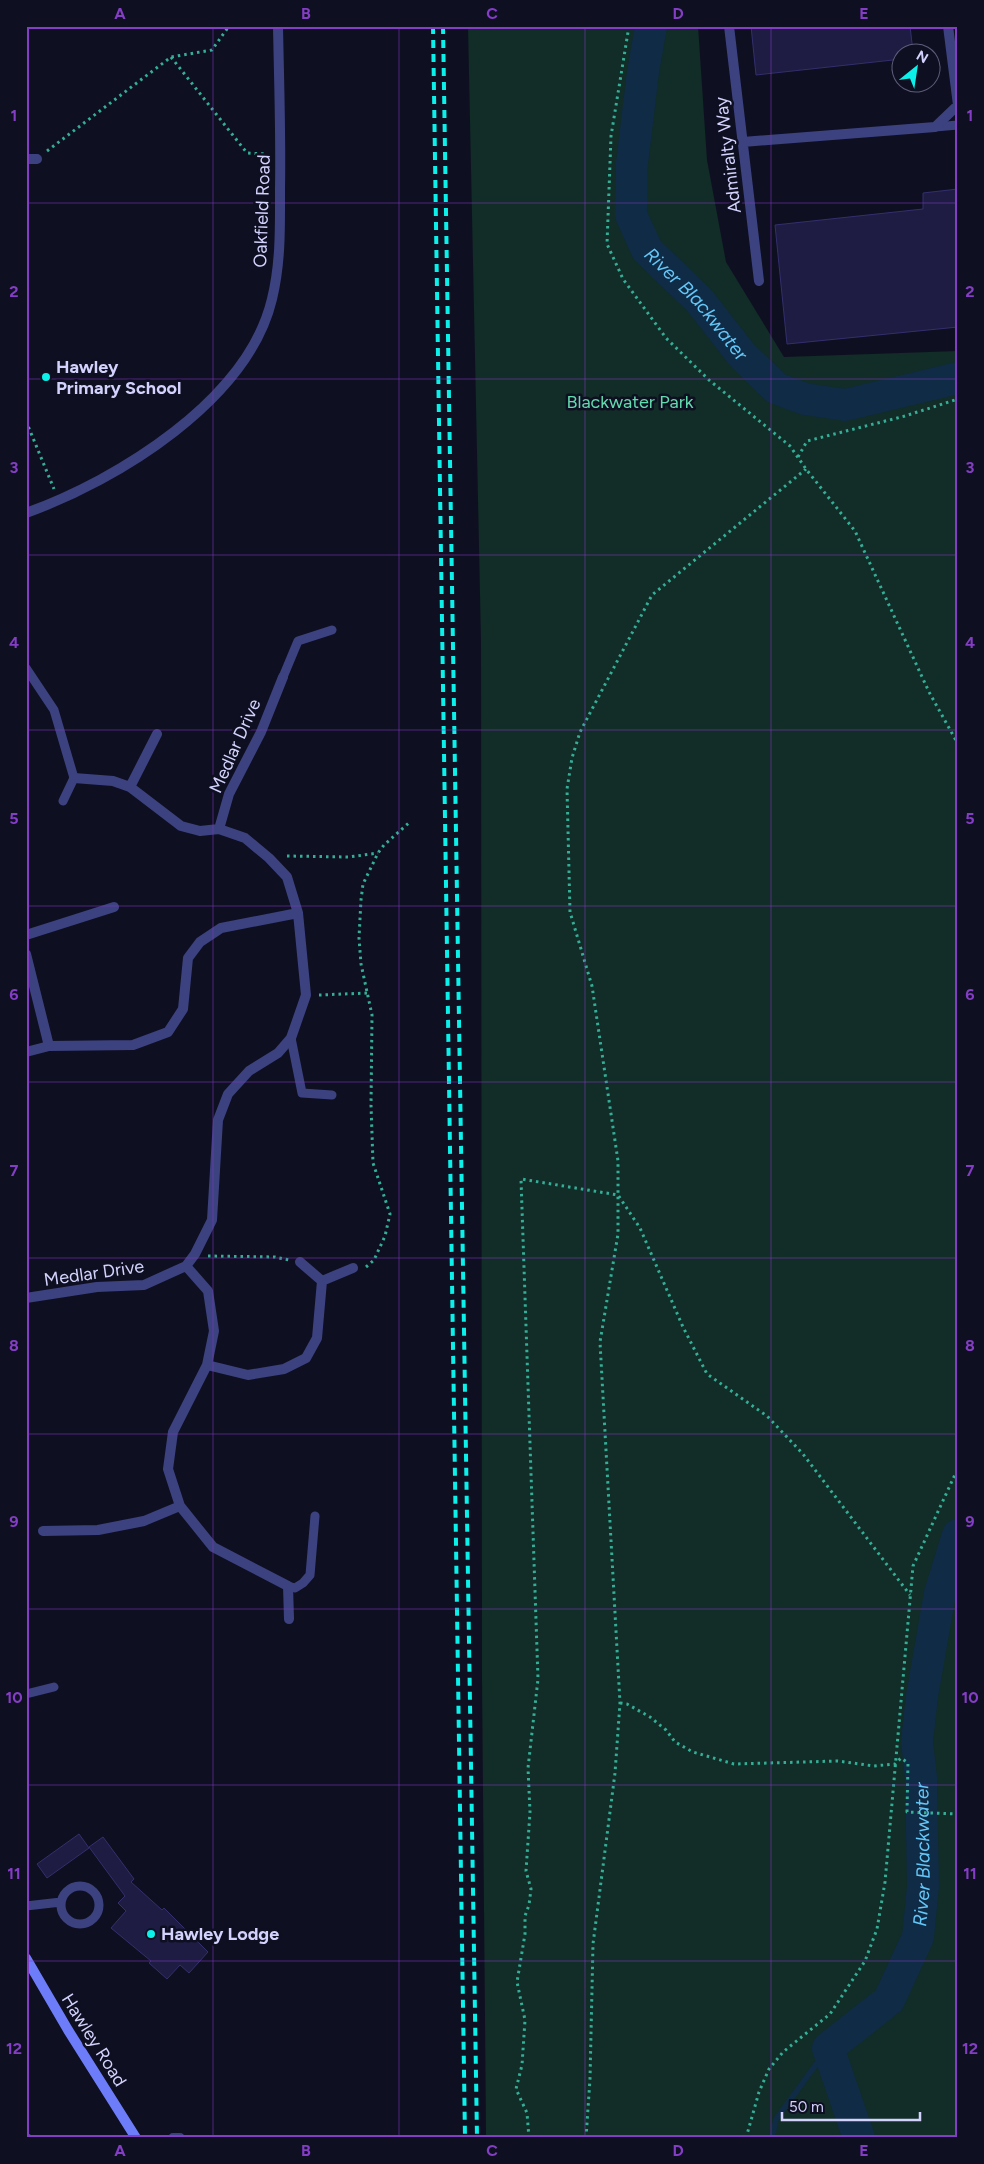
<svg xmlns="http://www.w3.org/2000/svg" width="984" height="2164" font-family="Figtree,sans-serif">
<style>
.green{fill:#122c27}
.lines{fill:none;stroke-linecap:round;stroke-linejoin:round}
.stream{stroke:#102b45;stroke-width:5.5}
.river{stroke:#102b45;stroke-width:32}
.building{fill:#1e1c42;stroke:#332f6d}
.path{stroke:#34af97;stroke-width:3;stroke-dasharray:2.5 4;stroke-linecap:butt}
.lane{stroke:#3c427f;stroke-width:9}
.street{stroke:#3c427f;stroke-width:10}
.secondary{stroke:#6d7cf9;stroke-width:10}
.rail{stroke:#0bf0e9;stroke-width:4;stroke-dasharray:8 6;stroke-linecap:butt}
.grid{fill:none;stroke:#843dc5;stroke-width:1;stroke-opacity:0.55}
.poi-dot{fill:#0bf0e9;stroke:#0f0f22;stroke-width:2}
.labels{text-anchor:middle;dominant-baseline:central;stroke-width:5;stroke-linejoin:round;paint-order:stroke}
.street-label{font-size:18px;fill:#d2d2fd;stroke:#0f0f22}
.poi-label{font-size:18px;font-weight:bold;fill:#d2d2fd;stroke:#0f0f22;text-anchor:start}
.park-label{font-size:18px;fill:#61daac;stroke:#0f0f22}
.water-label{font-size:19px;font-style:italic;fill:#64c7f8;stroke:#0f0f22}
.neatline{fill:none;stroke:#843dc5;stroke-width:2}
.grid-label{font-size:16px;text-anchor:middle;font-weight:bold;fill:#843dc5}
</style>
<rect width="100%" height="100%" fill="#0f0f22"/>
<path class="green" d="M468 26H698L707 160 726 262 784 357 958 351V2138H486L482 1680 481 642Z"/>
<g class="lines">
<path class="stream" d="M772 2138 776 2119 828 2048"/>
<g class="river">
<path id="s1" d="M651 26 643 72 632 163 631 215 647 250 699 300 742 355 776 388 805 399 845 405 958 378"/>
<path id="s2" d="M859 2138 828 2048 889 2000 918 1937 923 1886 921 1778 917 1741 922 1696 940 1593 958 1535"/>
</g>
</g>
<path class="building" d="M751 26H910L913 52H902V59L756 75Z
M958 189V327L787 344 775 225 923 209V193Z
M79 1834 89 1848 47 1878 37 1864Z
M103 1837 134 1879 131 1882 162 1910 164 1908 208 1952 189 1973 180 1965 167 1979 149 1963 151 1961 111 1928 126 1911 118 1903 125 1896 89 1847Z"/>
<g class="lines">
<path class="path" d="M629 26 611 136 607 244 623 279 666 338 709 380 790 446 806 469 855 531 929 692 958 744
M171 57 247 153 266 154
M47 151 171 57 212 50 229 26
M26 421 54 489
M798 457 807 441 905 416 958 399
M287 856 349 857 378 853
M319 995 368 993
M208 1256 275 1257 289 1260
M366 1267 374 1260 385 1236 390 1214 373 1163 371 1105 372 1015 361 964 359 938 361 900 363 884 378 853 384 845 411 821
M620 1703 627 1704 650 1717 666 1730 675 1742 693 1752 734 1764 838 1761 874 1766 895 1764 901 1758 908 1763 907 1812 958 1814
M26 2129 30 2138
M529 2138 527 2113 516 2089 522 2065 525 2020 517 1982 525 1934V1916L529 1905 531 1889 526 1871 530 1812 528 1768 538 1679 521 1179 618 1195 640 1228 683 1327 707 1374 767 1416 803 1454 910 1595
M586 2138 590 2079 593 1944 615 1773 620 1703 600 1342 618 1234V1161L592 986 570 912 567 789 572 758 580 732 652 595 806 469
M746 2138 759 2092 769 2069 783 2052 830 2014 865 1961 877 1929 885 1882 913 1566 958 1468"/>
<path class="lane" d="M935 127 958 125
M26 668 54 710 74 778 63 801
M283 677 298 641 332 630
M291 1038 302 1093 332 1095
M288 1586 295 1588 303 1583 310 1575 315 1516
M26 1694 54 1687
M61 1905a19 19 0 1 1 38 0a19 19 0 1 1-38 0Z
M26 1906 61 1902"/>
<path class="street" d="M729 26 759 281
M948 26 958 105
M743 142 935 127 958 105
M26 159H37
M26 513C118 480 248 400 272 299 281 262 280 226 280 189 281 135 279 81 278 26
M130 787 157 734
M219 829 229 794 261 732 283 677
M26 935 114 907
M26 954 49 1046
M26 1052 49 1046 133 1045 168 1032 183 1009 188 958 200 942 221 928 298 913
M300 1262 322 1281 353 1268
M186 1266 208 1291 214 1331 207 1365 173 1432 168 1469 180 1506 213 1547 288 1586 289 1619
M26 1298 97 1287 144 1285 186 1266 195 1254 212 1220 218 1120 228 1094 249 1071 278 1053 291 1038 306 995 298 913 287 877 269 858 245 838 219 829 200 831 181 826 130 787 113 781 74 778
M207 1365 248 1375 284 1369 306 1358 317 1338 322 1281
M43 1531 98 1530 144 1521 180 1506
M173 2138H180"/>
<path class="secondary" d="M26 1958 68 2030 136 2138"/>
<path class="rail" d="M433 26 465 2138
M443 26 477 2138"/>
</g>
<path class="grid" d="M213 26V2138M399 26V2138M585 26V2138M771 26V2138M26 203H958M26 379H958M26 555H958M26 730H958M26 906H958M26 1082H958M26 1258H958M26 1434H958M26 1609H958M26 1785H958M26 1961H958"/>
<g class="poi-dot">
<circle cx="46" cy="377" r="5"/>
<circle cx="151" cy="1934" r="5"/>
</g>
<g class="labels">
<g class="street-label">
<text transform="translate(728 155) rotate(-97)">Admiralty Way</text>
<text transform="translate(262 211) rotate(-88)">Oakfield Road</text>
<text transform="translate(235 746) rotate(-66)">Medlar Drive</text>
<text transform="translate(94 1273) rotate(-8)">Medlar Drive</text>
<text transform="translate(94 2040) rotate(58)">Hawley Road</text>
</g>
<g class="poi-label">
<text x="56" y="367">Hawley<tspan x="56" dy="21">Primary School</tspan></text>
<text x="161" y="1934">Hawley Lodge</text>
</g>
<g class="park-label">
<text x="630" y="402">Blackwater Park</text>
</g>
<g class="water-label">
<text stroke="none"><textPath href="#s1" startOffset="302">River Blackwater</textPath></text>
<text stroke="none"><textPath href="#s2" startOffset="325">River Blackwater</textPath></text>
</g>
</g>
<rect width="984" height="2164" fill="none" stroke="#0f0f22" stroke-width="55"/>
<g transform="translate(916 68) rotate(30)"><circle r="24" fill="#0f0f22" stroke="#5d5d7a"/>
<path d="M0-4L9 19L0 12L-9 19Z" fill="#0bf0e9"/>
<text y="-8" font-size="14" font-weight="bold" text-anchor="middle" fill="#d2d2fd">N</text>
</g>
<path d="M782 2112v8h138v-8" fill="none" stroke="#d2d2fd" stroke-width="2.5"/>
<text x="789" y="2112" font-size="15" fill="#d2d2fd" stroke="#0f0f22" stroke-width="4" paint-order="stroke">50 m</text>
<rect x="28" y="28" width="928" height="2108" class="neatline"/>
<g class="grid-label">
<text x="120" y="19">A</text>
<text x="306" y="19">B</text>
<text x="492" y="19">C</text>
<text x="678" y="19">D</text>
<text x="864" y="19">E</text>
<text x="14" y="121">1</text>
<text x="970" y="121">1</text>
<text x="14" y="297">2</text>
<text x="970" y="297">2</text>
<text x="14" y="473">3</text>
<text x="970" y="473">3</text>
<text x="14" y="648">4</text>
<text x="970" y="648">4</text>
<text x="14" y="824">5</text>
<text x="970" y="824">5</text>
<text x="14" y="1000">6</text>
<text x="970" y="1000">6</text>
<text x="14" y="1176">7</text>
<text x="970" y="1176">7</text>
<text x="14" y="1351">8</text>
<text x="970" y="1351">8</text>
<text x="14" y="1527">9</text>
<text x="970" y="1527">9</text>
<text x="14" y="1703">10</text>
<text x="970" y="1703">10</text>
<text x="14" y="1879">11</text>
<text x="970" y="1879">11</text>
<text x="14" y="2054">12</text>
<text x="970" y="2054">12</text>
<text x="120" y="2156">A</text>
<text x="306" y="2156">B</text>
<text x="492" y="2156">C</text>
<text x="678" y="2156">D</text>
<text x="864" y="2156">E</text>
</g>
</svg>
